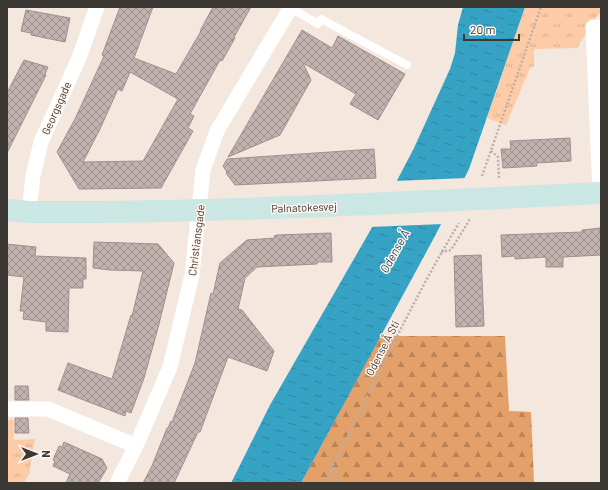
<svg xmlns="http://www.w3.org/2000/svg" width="608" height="490" font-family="Barlow,sans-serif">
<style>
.grass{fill:url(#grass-tufts)}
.forest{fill:url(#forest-firs)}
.water{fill:url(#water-ripples)}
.pier{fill:#f4e7de}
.building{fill:url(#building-cross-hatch);stroke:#9f908e;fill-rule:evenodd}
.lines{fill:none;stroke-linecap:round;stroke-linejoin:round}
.path{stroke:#bab0a9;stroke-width:2.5;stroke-dasharray:2 2;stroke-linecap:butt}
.service{stroke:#fff;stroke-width:8}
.minor{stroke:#fff;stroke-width:15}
.secondary{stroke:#cbe7e4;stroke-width:22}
.labels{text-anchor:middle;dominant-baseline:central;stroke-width:3;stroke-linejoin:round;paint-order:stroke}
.street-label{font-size:11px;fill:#3c3834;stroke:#fff5ee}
.water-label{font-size:12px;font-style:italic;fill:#204d5c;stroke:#fff5ee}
</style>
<defs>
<pattern id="grass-tufts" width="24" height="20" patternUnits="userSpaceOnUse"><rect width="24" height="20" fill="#fdcca6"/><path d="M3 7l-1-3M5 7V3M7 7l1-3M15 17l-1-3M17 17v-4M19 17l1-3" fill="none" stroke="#dab090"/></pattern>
<pattern id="forest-firs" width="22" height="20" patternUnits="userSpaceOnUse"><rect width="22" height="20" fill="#e4a069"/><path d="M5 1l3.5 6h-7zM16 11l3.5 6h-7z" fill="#ba8357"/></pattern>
<pattern id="water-ripples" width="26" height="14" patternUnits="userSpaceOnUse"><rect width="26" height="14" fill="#36a2c4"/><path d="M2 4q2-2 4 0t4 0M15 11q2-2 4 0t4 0" fill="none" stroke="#2f85a0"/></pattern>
<pattern id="building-cross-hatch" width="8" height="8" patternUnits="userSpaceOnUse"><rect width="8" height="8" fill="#c1b1af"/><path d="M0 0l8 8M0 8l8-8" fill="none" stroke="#9e918f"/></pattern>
</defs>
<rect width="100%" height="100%" fill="#f4e7de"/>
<path class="grass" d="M525 7H601V13L596 17 577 48 534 49V66L530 68 506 125 487 118Z
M13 419 14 440 35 439 29 474 24 483H7V420Z"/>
<path class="forest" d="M380 336H505L509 411 531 412 534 483H301Z"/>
<path class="water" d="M463 7H525L469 169 435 236 301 483H231L270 405 378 217 414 148 450 69 455 53 458 25Z"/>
<path class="pier" d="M466 178 443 224 370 227 395 181Z"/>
<path class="building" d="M120 7H153L134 58 176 74 201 31H200L213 7H251L234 37 235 38 222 61 220 60 190 114 194 116 188 128 193 131 161 188 79 189 57 152 75 119 104 56 102 55ZM130 72 178 99 143 161 83 162 100 129 118 89 122 91Z
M26 10 70 18 65 42 31 35V33L21 31Z
M302 30 332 48 338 36 405 74 378 120 350 104 356 94 303 63 311 80 280 135 228 157Z
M24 60 48 67 45 74 46 75 7 153V93Z
M570 138 571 161 536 163 537 166 503 168 501 149H511L510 141Z
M374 149 376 178 235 185 226 173 227 172 223 166 227 159Z
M600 228 601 255 563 257V267H546V257L515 259V256L502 257 501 235 582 232V230Z
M331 233 332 262H317V264L257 267 245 278 238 309 242 310 274 351 267 371 228 357 200 432H198L174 483H143L152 466 167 428H168L171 421 172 422 195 363 211 293 213 294 220 263 247 240 275 238 274 236 277 235Z
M94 242 158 244 174 263 158 328 144 378 131 413 126 411 125 416 58 390 68 363 112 379 131 315 132 316 143 271 110 270 93 268Z
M7 244 36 247 35 256 86 258V279H83V288H69L68 332 46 331V322L23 319 24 311H20L24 277 7 275Z
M481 255 484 326 456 327 454 256Z
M15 386H28L29 400H15Z
M15 418H28L29 433H15Z
M64 442 102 459 107 468 98 483H66L70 474 53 466 55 461 53 460 59 446 62 447Z"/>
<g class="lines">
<path class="path" d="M491 151 498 157 499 179
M482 176 541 7
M441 252 451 250 470 219
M333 464 338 483
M324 483C369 396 408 307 459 223"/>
<path class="service" d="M291 8 318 24 321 19 407 65"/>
<path class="minor" d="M600 193 593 27H601
M29 212 33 176 41 142 79 58 97 7
M7 409H48L136 446
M117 483 136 446 170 367 192 275 203 170 217 131 291 7"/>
<path class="secondary" d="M7 210 29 212C220 213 410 202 601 193"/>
</g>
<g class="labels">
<g class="street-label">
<text transform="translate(56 108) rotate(-66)">Georgsgade</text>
<text transform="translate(304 207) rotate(-2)">Palnatokesvej</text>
<text transform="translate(196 240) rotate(-83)">Christiansgade</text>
<text transform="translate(382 348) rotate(-63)">Odense Å Sti</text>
</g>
<g class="water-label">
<text transform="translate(394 251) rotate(-61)">Odense Å</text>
</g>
</g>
<rect width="608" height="490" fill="none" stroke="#3c3834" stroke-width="16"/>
<g transform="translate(36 454) rotate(90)" stroke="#fff5ee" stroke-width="3" paint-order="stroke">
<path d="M0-3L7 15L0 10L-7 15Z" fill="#3c3834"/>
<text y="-6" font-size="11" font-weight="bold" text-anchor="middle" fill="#3c3834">N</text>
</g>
<path d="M464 34v6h55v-6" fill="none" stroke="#3c3834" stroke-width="2"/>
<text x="470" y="34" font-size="12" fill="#3c3834" stroke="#fff5ee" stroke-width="3" paint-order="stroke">20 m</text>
</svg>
